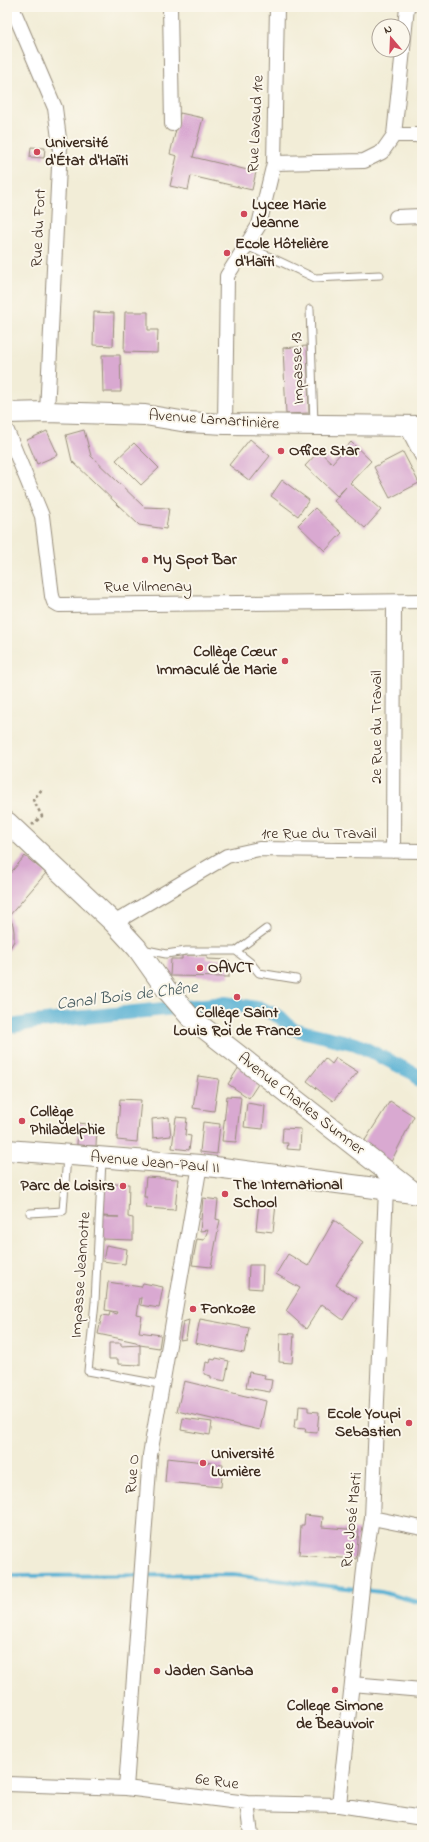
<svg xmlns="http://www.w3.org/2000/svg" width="429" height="1842" font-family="'Indie Flower',sans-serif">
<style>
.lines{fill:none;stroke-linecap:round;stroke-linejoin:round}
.stream{stroke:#56b0d3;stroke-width:4}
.canal{stroke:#56b0d3;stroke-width:14}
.building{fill:#d9a9d1}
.lane-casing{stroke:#968c7a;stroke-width:9}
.street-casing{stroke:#968c7a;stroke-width:16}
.secondary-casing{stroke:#968c7a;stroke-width:22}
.path{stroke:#968c7a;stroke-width:2.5;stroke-dasharray:3 3;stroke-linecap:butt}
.lane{stroke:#fff;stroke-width:7}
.street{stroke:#fff;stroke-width:14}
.secondary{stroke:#fff;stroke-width:20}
.poi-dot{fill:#d1495b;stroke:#fbf7ec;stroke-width:1.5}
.labels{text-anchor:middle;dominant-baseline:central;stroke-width:4;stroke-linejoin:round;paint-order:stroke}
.street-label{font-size:16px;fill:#3b2a1e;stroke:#fbf7ec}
.poi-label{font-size:16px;font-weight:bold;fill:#3b2a1e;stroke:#fbf7ec;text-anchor:start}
.water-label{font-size:17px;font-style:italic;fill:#44595d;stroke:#fbf7ec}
</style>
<rect width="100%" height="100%" fill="#fbf7ec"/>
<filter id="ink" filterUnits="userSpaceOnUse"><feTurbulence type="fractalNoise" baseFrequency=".025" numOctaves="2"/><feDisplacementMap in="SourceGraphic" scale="8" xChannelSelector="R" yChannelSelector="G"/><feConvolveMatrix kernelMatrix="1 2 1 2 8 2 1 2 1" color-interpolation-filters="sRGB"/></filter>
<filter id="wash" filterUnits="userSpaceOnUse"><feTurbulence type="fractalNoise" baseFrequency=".012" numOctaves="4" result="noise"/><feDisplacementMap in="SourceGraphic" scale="16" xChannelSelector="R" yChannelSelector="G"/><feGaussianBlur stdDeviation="0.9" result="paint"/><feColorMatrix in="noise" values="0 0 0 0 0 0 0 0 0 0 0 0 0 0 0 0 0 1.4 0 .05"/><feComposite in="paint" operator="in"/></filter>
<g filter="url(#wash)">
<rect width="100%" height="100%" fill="#f2edd7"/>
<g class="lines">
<path class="stream" d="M14 1576 233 1575 381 1592 422 1603"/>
<path class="canal" d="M7 1027 35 1022 225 1003 262 1009 280 1017 292 1029 356 1044 415 1074 422 1083"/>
</g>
<g id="blocks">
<path class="building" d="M180 113 203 118 193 157 256 172 252 190 191 176 188 190 170 186 177 156 170 154Z
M31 147 45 148 44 158 30 157Z
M94 312 114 313 113 346 93 345Z
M125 312H148V330H158L157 353 124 352Z
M307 346 309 413 286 414 283 348Z
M102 355H120L121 392H103Z
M84 430 91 456 144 507 169 508 166 529 139 525 72 461 66 435Z
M47 431 58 455 37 464 27 440Z
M250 439 270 456 250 481 229 465Z
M351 442 371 461 350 483 381 510 365 528 334 501 346 487 337 496 305 466 319 451 332 463Z
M134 443 159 468 141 485 116 460Z
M403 452 419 483 390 498 374 467Z
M282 480 309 500 298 516 271 496Z
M315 508 342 533 325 551 298 525Z
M25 856 46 873 9 916 13 925 14 932V941L7 953V877Z
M182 955H207V959L229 960V977L170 976 171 959H182Z
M325 1058 332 1064 336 1058 358 1072 333 1101 307 1081Z
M239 1067 260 1081 249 1098 228 1084Z
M198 1076 219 1079 214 1111 193 1108Z
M227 1096 241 1097 236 1142 222 1141Z
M120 1099 141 1100 137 1142 117 1140Z
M390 1101 414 1116 388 1168 362 1145Z
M247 1103 265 1106 263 1129 244 1127Z
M169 1117 171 1136 153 1138 152 1119Z
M176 1117 187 1118 185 1135 191 1136 189 1150 172 1148Z
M203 1122 220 1124 217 1154 200 1152Z
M78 1123 97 1125 96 1146 77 1145Z
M283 1128 301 1129 300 1150 287 1149 288 1143H282Z
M146 1177 178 1179 175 1210 146 1208 147 1197H144Z
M103 1184H129L128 1217 133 1218V1240L101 1239 102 1217H119L102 1216Z
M203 1198 218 1200 216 1219 220 1220 211 1267 192 1265 197 1239 204 1240 208 1230 200 1231Z
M259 1202 276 1204 273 1232 256 1230Z
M334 1220 363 1242 336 1285 357 1298 343 1320 322 1304 306 1329 286 1311 300 1288 276 1274 288 1254 308 1266Z
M106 1245 127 1249 125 1264 103 1261Z
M249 1265H263L262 1289 248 1288Z
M108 1282 141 1287 143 1283 163 1287 159 1308 141 1305 142 1298H140L137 1315 142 1316 139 1332 161 1335 159 1348 140 1345V1365L118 1364V1359H109V1343H121V1346L140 1345 136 1342 98 1334 102 1315 109 1316 110 1312 116 1314 117 1312 105 1310Z
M200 1319 249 1328 244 1353 195 1343Z
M189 1320 186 1339 180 1340 183 1322Z
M280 1333 294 1334 292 1363 279 1362Z
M216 1358 229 1361 225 1381 211 1378V1376L204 1374 206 1362 210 1363 211 1359 215 1360Z
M249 1372 265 1375 264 1379 272 1380 270 1392 246 1388Z
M184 1381 266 1401 260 1430 177 1411Z
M299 1406 308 1407V1411L319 1412 317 1433 305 1432 306 1429 294 1428 295 1419H298Z
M183 1418 212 1422 210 1435 181 1430Z
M167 1458 223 1464 221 1487 165 1482Z
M305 1515 323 1517 322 1527 359 1530 356 1559 299 1555 301 1525H304Z"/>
</g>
</g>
<g filter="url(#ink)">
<use href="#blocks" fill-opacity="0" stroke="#968c7a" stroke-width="1"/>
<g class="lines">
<g class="lane-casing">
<path id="lane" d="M417 7H422
M247 246 315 278 380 275
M310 309 314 424
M142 949 166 954 186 951H236L266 929
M236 951 250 962 259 973 296 979
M102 1160 95 1302 88 1371 164 1385
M30 1213 63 1211 67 1156"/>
</g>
<g class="street-casing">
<path id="street" d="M12 7 55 108 60 146 47 412
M170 7 172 124
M403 48 407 7
M394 135H422
M274 163 364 161 382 152 394 135 403 50
M396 217 422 216
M225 424 227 276 259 225 274 163 277 7
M407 427 422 456
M7 431 42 516 52 596 54 602 59 605 422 601
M393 851 394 602
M114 923 227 856 259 849 422 851
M372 1518 422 1528
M352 1684 422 1690
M7 1784 126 1788 247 1803 339 1805 422 1818
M126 1788 150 1455 200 1165
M247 1803 251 1835
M339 1805 365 1560 372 1518 386 1189"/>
</g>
<g class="secondary-casing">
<path id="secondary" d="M7 413 47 412 145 415 187 422 225 424 422 426
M7 822 114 923 137 948 166 989 191 1018 416 1194
M7 1150 200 1165 413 1193"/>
</g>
<path class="path" d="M32 825 42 816 33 800 43 788"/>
<use href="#lane" class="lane"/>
<use href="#street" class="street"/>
<use href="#secondary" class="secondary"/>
</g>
</g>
<g class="poi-dot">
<circle cx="37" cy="152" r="4"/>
<circle cx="244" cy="214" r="4"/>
<circle cx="227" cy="253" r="4"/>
<circle cx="281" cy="451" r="4"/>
<circle cx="145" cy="560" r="4"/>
<circle cx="285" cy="661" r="4"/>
<circle cx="200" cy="968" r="4"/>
<circle cx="237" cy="997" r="4"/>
<circle cx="22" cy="1121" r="4"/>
<circle cx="123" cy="1186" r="4"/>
<circle cx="225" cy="1194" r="4"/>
<circle cx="193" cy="1309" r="4"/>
<circle cx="409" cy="1423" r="4"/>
<circle cx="203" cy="1463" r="4"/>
<circle cx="157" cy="1671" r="4"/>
<circle cx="335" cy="1690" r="4"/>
</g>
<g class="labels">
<g class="street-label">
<text transform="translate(256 124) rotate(-87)">Rue Lavaud 1re</text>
<text transform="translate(39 228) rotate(-87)">Rue du Fort</text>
<text transform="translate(298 368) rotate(-92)">Impasse 13</text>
<text transform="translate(214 420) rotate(4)">Avenue Lamartinière</text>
<text x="148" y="587">Rue Vilmenay</text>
<text transform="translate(377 727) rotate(-90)">2e Rue du Travail</text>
<text x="319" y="834">1re Rue du Travail</text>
<text transform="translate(301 1104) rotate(38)">Avenue Charles Sumner</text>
<text transform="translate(155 1163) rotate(5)">Avenue Jean-Paul II</text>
<text transform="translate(81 1275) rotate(-86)">Impasse Jeannotte</text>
<text transform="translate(133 1474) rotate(-85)">Rue O</text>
<text transform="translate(352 1520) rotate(-84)">Rue José Marti</text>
<text transform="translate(217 1782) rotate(7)">6e Rue</text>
</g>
<g class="poi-label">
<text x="45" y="143">Université<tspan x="45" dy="18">d'État d'Haïti</tspan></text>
<text x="252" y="205">Lycee Marie<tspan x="252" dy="18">Jeanne</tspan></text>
<text x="235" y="244">Ecole Hôtelière<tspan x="235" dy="18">d'Haïti</tspan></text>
<text x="289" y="451">Office Star</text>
<text x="153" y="560">My Spot Bar</text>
<text x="277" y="652" text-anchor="end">Collège Cœur<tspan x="277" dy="18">Immaculé de Marie</tspan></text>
<text x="208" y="968">OAVCT</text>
<text x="237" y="1013" text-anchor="middle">Collège Saint<tspan x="237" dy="18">Louis Roi de France</tspan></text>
<text x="30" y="1112">Collège<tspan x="30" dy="18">Philadelphie</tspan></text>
<text x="233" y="1185">The International<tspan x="233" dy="18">School</tspan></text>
<text x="115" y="1186" text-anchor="end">Parc de Loisirs</text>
<text x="201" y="1309">Fonkoze</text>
<text x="401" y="1414" text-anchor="end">Ecole Youpi<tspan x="401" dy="18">Sebastien</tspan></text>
<text x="211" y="1454">Université<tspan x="211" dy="18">Lumière</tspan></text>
<text x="165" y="1671">Jaden Sanba</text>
<text x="335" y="1706" text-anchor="middle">College Simone<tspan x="335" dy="18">de Beauvoir</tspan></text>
</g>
<g class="water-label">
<text transform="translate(127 996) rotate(-7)">Canal Bois de Chêne</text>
</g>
</g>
<rect width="429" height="1842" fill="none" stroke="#fbf7ec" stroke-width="24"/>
<g transform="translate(391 38) rotate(341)"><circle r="19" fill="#fbf7ec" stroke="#aea59a"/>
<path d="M0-3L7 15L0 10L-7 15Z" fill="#d1495b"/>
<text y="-6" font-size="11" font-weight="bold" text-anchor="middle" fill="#3b2a1e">N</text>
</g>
</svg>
